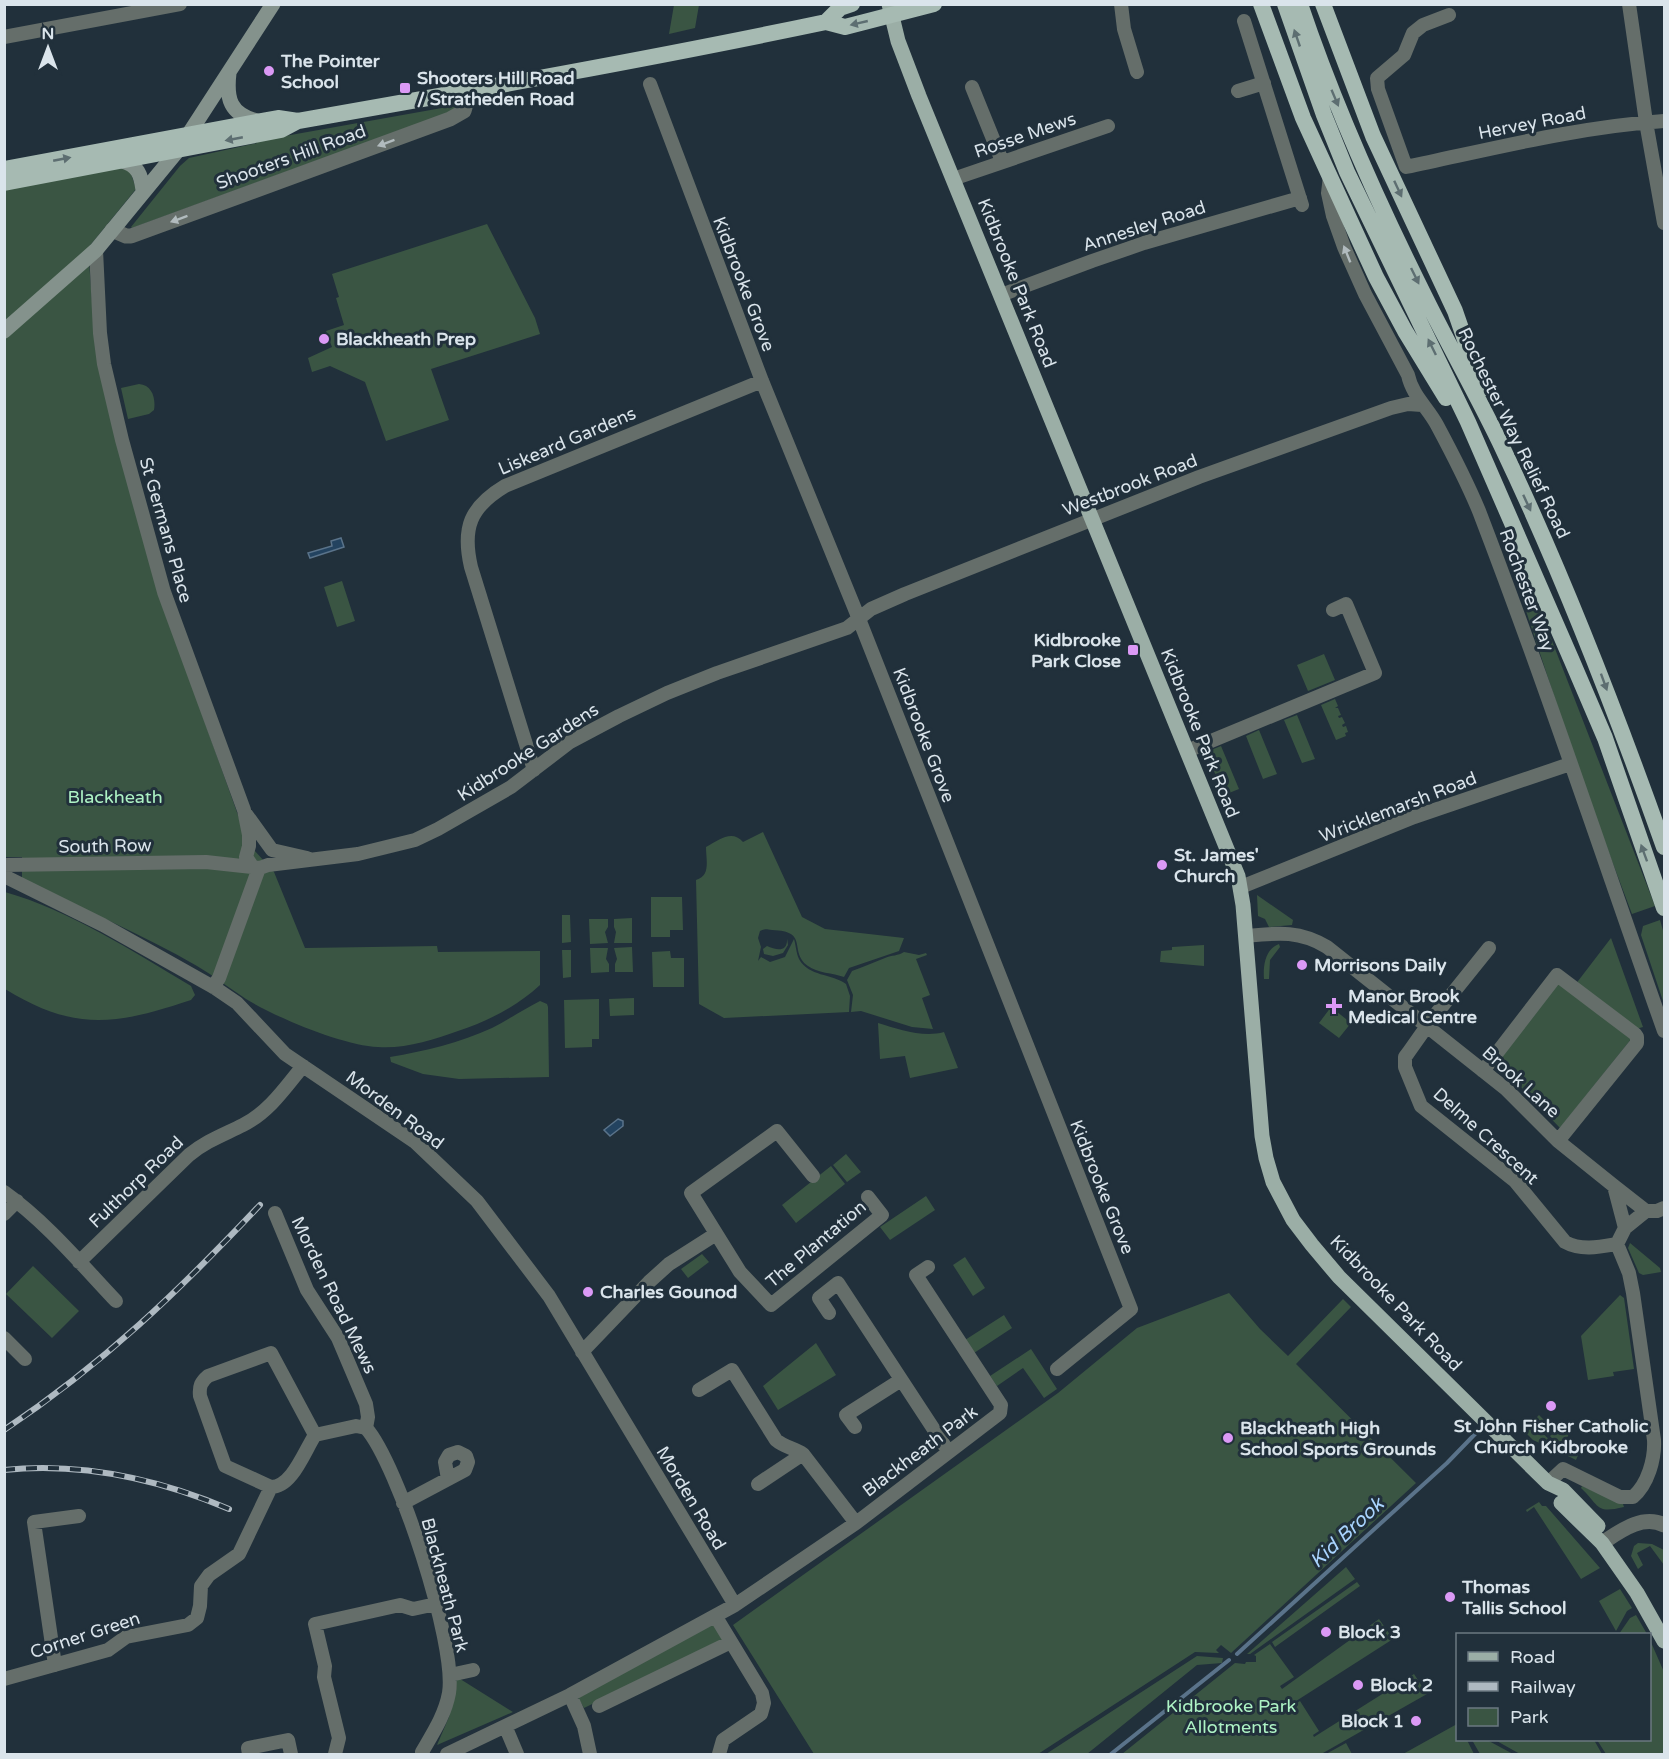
<svg xmlns="http://www.w3.org/2000/svg" width="1669" height="1759" font-family="'Varela Round',sans-serif">
<style>
.green{fill:#3a5543}
.water{fill:#234360;stroke:#5a738a;stroke-width:1.5}
.lines{fill:none;stroke-linecap:round;stroke-linejoin:round}
.stream{stroke:#5a738a;stroke-width:4}
.minor{stroke:#656e6a;stroke-width:14}
.tertiary{stroke:#656e6a;stroke-width:15}
.secondary{stroke:#84928c;stroke-width:15}
.primary{stroke:#9baea6;stroke-width:15}
.trunk{stroke:#a6bab2;stroke-width:16}
.rail-casing{stroke:#aeb9c1;stroke-width:6}
.rail{stroke:#21303b;stroke-width:4;stroke-dasharray:11;stroke-linecap:butt}
.oneway{fill:#5d6e71}
.oneway2{fill:#b1bbbe}
.poi-dot{fill:#db99f5;stroke:#21303b;stroke-width:2}
.labels{text-anchor:middle;dominant-baseline:central;stroke-width:6;stroke-linejoin:round;paint-order:stroke}
.poi-label{font-size:18px;font-weight:bold;fill:#dae4eb;stroke:#21303b;text-anchor:start}
.street-label{font-size:18px;fill:#dae4eb;stroke:#21303b}
.park-label{font-size:18px;fill:#aef3c5;stroke:#21303b}
.water-label{font-size:20px;font-style:italic;fill:#a9d4fe;stroke:#21303b}
</style>
<rect width="100%" height="100%" fill="#21303b"/>
<path class="green" d="M674 5H699L695 28 669 34Z
M453 106 455 107 456 110 132 228 131 227 180 166 189 158 257 143V141Z
M115 168 130 170 136 189 88 248 94 328 181 655 239 818 244 839 274 872 305 948 437 946 438 952 540 951V985C516 1007 488 1021 458 1031 433 1040 404 1049 378 1047 344 1046 275 1017 246 999 229 988 214 976 197 966 142 934 82 909 25 881L22 878V857H5L4 188Z
M487 224 535 318 540 334 431 369 449 420 386 441 365 382 330 366 312 372 308 358 332 347 326 331 344 325 336 298 339 297 332 274Z
M139 384C152 385 156 398 154 410L149 414 128 419 121 388Z
M1508 532 1533 592 1655 906 1632 914 1583 784 1504 544Z
M342 581 355 621 337 627 324 587Z
M1324 654 1335 680 1308 691 1297 665Z
M1335 699 1338 706 1335 708H1338L1341 715 1338 716 1339 718 1342 717 1345 723 1342 725 1343 727 1346 726 1348 732 1345 733 1346 736 1336 740 1321 705Z
M1297 715 1315 759 1302 763 1284 720Z
M1259 730 1277 774 1263 779 1246 736Z
M1221 746 1239 789 1224 795 1206 752Z
M763 832 802 917 825 929 904 938 899 951 849 968 844 977C833 973 817 973 808 966 788 951 810 931 772 930 767 930 766 928 760 931L758 938 761 947 758 961 761 957 770 962 785 957 794 939C796 946 796 952 799 959 809 977 831 973 846 984L850 996 849 1012 724 1018 699 1004 696 880C711 876 706 860 706 847 719 840 732 829 743 842Z
M5 892C69 910 134 952 191 986L195 995 191 1000C116 1025 75 1032 5 989Z
M1257 895 1293 920 1292 925 1269 927 1265 919 1258 916Z
M651 897H682L683 930H670V937H651Z
M562 915H570L571 942 562 943Z
M632 918V943H614L616 932 614 927V919Z
M589 919H608V927L605 932 608 943 590 944Z
M1660 920 1664 934V1004L1641 935 1643 926Z
M787 938 788 945 783 953 773 956 764 954 763 949 767 946C776 950 788 953 787 938Z
M1611 938 1643 1027 1636 1029 1575 985Z
M1279 944 1280 947 1270 960 1269 979H1264C1263 966 1265 949 1279 944Z
M1204 945V966L1160 962 1161 951 1172 950V947Z
M632 947 633 972H615V964L617 959 614 948Z
M590 948H608L606 959 609 964V972L591 973Z
M562 950H571V977L563 978Z
M670 951 671 958H684V987H653L652 952Z
M904 952 919 955 926 953 927 955 916 959 930 995 922 998 933 1029 912 1027 861 1011 851 1012 853 995 847 980 852 971C864 967 874 962 885 958 892 955 898 956 904 952Z
M1558 980 1632 1038 1560 1128 1513 1079 1493 1064Z
M634 998V1015L610 1016 609 999Z
M599 999V1039H592V1047L565 1048 564 1000Z
M540 1001 547 1004 548 1007 549 1077 459 1079 423 1074 391 1062 390 1057C425 1051 459 1043 492 1028 508 1020 524 1009 540 1001Z
M1331 1007 1351 1023 1339 1038 1319 1023Z
M878 1023C898 1029 923 1038 944 1032L958 1068 910 1078 905 1056 880 1059Z
M846 1154 861 1172 847 1182 833 1165Z
M831 1166 845 1184 796 1223 782 1205Z
M926 1196 935 1210 890 1240 880 1227Z
M1630 1243 1660 1268 1661 1272 1643 1275 1639 1273 1628 1248Z
M702 1254 709 1262 688 1278 681 1269Z
M965 1257 985 1288 973 1296 953 1265Z
M33 1266 79 1311 52 1338 6 1294Z
M1229 1293 1260 1329 1288 1356 1343 1299 1351 1307 1296 1364 1416 1483 1231 1653 1221 1645 1216 1650 1219 1653H1218L1195 1652 1038 1754H814L733 1625 1058 1393 1137 1328Z
M1620 1295 1624 1298 1634 1369 1613 1372 1614 1376 1588 1380 1581 1336Z
M1004 1315 1012 1328 974 1353 965 1340Z
M816 1343 836 1375 778 1410 763 1386Z
M1031 1349 1057 1389 1044 1398 1023 1368 997 1386 990 1376Z
M1539 1415 1551 1427 1554 1424 1557 1426 1548 1434 1534 1420Z
M1530 1421 1560 1450 1559 1452 1533 1440 1522 1429Z
M1555 1432 1569 1434 1561 1449 1550 1436Z
M1573 1440 1583 1444 1576 1460 1566 1455Z
M1582 1486 1623 1504 1624 1507C1595 1514 1600 1506 1581 1488Z
M1539 1502 1542 1506H1546L1600 1568 1581 1579 1534 1507 1527 1512 1526 1510Z
M1638 1543 1652 1544 1664 1550V1565L1650 1546 1637 1553 1643 1565 1638 1569 1631 1556 1634 1546Z
M1346 1567 1355 1579 1250 1654H1247Z
M1357 1582 1360 1586 1275 1647 1272 1642Z
M1620 1589 1632 1608 1627 1611 1616 1631 1599 1601Z
M1636 1615 1647 1634H1619L1630 1618Z
M1379 1619 1393 1639 1293 1703 1294 1705 1300 1701 1319 1731 1313 1735 1314 1737 1414 1674 1427 1694 1323 1753V1754H1122L1235 1663 1245 1664 1246 1662H1256V1656L1254 1655 1270 1644 1294 1677 1280 1686 1282 1689Z
M715 1625 725 1640 584 1708 577 1696 710 1626Z
M1650 1640 1664 1672V1754H1606L1597 1740H1650Z
M1197 1656 1223 1658 1222 1663 1197 1665 1087 1754H1046Z
M457 1677 513 1712 437 1745 449 1717Z
M1457 1724 1458 1740H1467L1474 1754H1403Z
M1472 1740H1487L1513 1754H1480Z
M1495 1740H1594L1602 1754H1520Z
M1346 1743 1352 1754H1326Z"/>
<path class="water" d="M341 538 344 547 310 558 308 553 332 546 331 541Z
M618 1119 623 1121V1126L610 1136 604 1130Z"/>
<g class="lines">
<path class="stream" d="M1237 1654 1447 1463 1476 1433
M1111 1754 1229 1660"/>
<path class="minor" d="M1121 4 1124 29 1137 72
M1629 4 1646 122 1664 223
M1449 15 1423 25 1413 33 1404 55 1377 78 1378 89 1406 167C1492 149 1577 127 1664 121
M1244 21 1302 205
M4 37 180 4
M650 84 762 381 859 619 1131 1309 1057 1369
M972 87 1002 161
M1238 91 1264 83
M1330 176 1328 193 1333 216 1344 247 1365 294 1408 375C1412 395 1428 408 1437 425 1452 453 1467 482 1479 511 1545 683 1603 858 1664 1031
M953 179 1108 126
M96 250 100 333 104 364 122 440 164 592 244 810 249 835V846L246 857 252 866
M1001 295 1092 261 1144 243 1300 198
M1187 751 1375 673 1346 604 1333 610
M534 770 471 567C462 528 470 507 505 486L762 381
M246 814 272 850 307 858
M4 865 206 862 260 868 268 865 358 854 415 840 438 829 511 787 570 742 619 716 667 693 717 673 847 628 871 609 905 594 1199 477 1391 408 1408 404 1422 405
M4 876 103 925 215 988 237 1003 285 1054 415 1142 477 1201 549 1296 735 1605
M1241 887 1414 817 1570 764
M1246 936C1277 933 1299 930 1327 947L1506 1089 1558 1141 1614 1186 1646 1211H1657L1664 1208
M1489 948 1432 1019 1408 1053 1405 1057V1067L1421 1106 1515 1181 1565 1242C1581 1251 1600 1247 1617 1244L1625 1228 1646 1211
M213 987 219 978 259 868
M1483 1071 1557 975 1635 1034 1637 1037V1043L1558 1141
M813 1176 777 1131 691 1193 740 1272 771 1305 882 1215 868 1197
M1614 1186 1625 1228
M4 1192C46 1222 81 1264 116 1301
M275 1213 307 1290 338 1338 366 1404 368 1417 366 1428
M4 1214 17 1201
M79 1262 189 1155C206 1141 223 1135 243 1125 269 1112 285 1088 303 1066
M829 1313 819 1298 838 1283 948 1451
M4 1338 25 1359
M582 1352 649 1282 669 1264 716 1234
M699 1390 732 1370 776 1440C784 1447 794 1448 803 1454L856 1523
M855 1427 846 1415 901 1380
M366 1428C398 1464 457 1645 449 1693 445 1715 433 1733 422 1752L423 1754
M315 1435 271 1353 208 1376C201 1382 199 1386 200 1396L225 1466 271 1487C292 1487 304 1452 315 1435L356 1426 366 1428
M1548 1483 1563 1469 1620 1497H1633C1648 1484 1655 1459 1654 1440L1633 1293 1629 1273 1617 1244
M758 1484 803 1454
M403 1503 465 1470 468 1462 466 1456 458 1452 449 1455 445 1462 448 1479
M716 1617 762 1693 764 1703 761 1714 723 1740 719 1754
M55 1665 34 1522 79 1516
M450 1675 473 1670
M4 1679 108 1650 126 1637 188 1625 197 1618 200 1606 201 1586 209 1575 239 1554 271 1487
M570 1695 584 1726 590 1754
M599 1706 731 1642
M506 1728 517 1754
M249 1754 248 1748 288 1740 291 1754
M335 1754 339 1738 324 1677 325 1666 315 1624 400 1605 413 1609 436 1604
M447 1754 570 1695 735 1605 856 1523 1000 1413 1001 1405 916 1275 928 1267"/>
<path class="tertiary" d="M112 230 126 236H131L450 119 464 111 466 104 465 92
M1602 1543C1619 1532 1642 1514 1664 1525"/>
<path class="secondary" d="M229 73C226 99 230 114 257 121
M122 161C138 165 141 175 143 190
M4 331 96 250 179 149 273 4"/>
<path class="primary" d="M889 4 898 41 919 96 1238 876 1243 905 1262 1136 1266 1158 1273 1182 1293 1220 1312 1245 1339 1277 1548 1483 1563 1490 1598 1526
M1561 1503 1602 1543 1637 1593 1664 1641"/>
<path class="trunk" d="M1261 4 1303 118 1376 277 1405 331 1446 398
M1285 4 1324 115 1347 172 1468 422 1572 661 1605 738 1664 908
M1300 4C1334 105 1378 203 1425 297 1450 348 1479 398 1503 449 1565 579 1616 712 1664 847
M1323 4 1373 136 1455 311 1482 389
M826 22 840 8 852 4
M4 169 278 118 298 121C474 90 650 59 826 22L845 27 934 4
M4 183 281 130 298 121"/>
<g class="rail-casing">
<path id="rail" d="M4 1430C103 1364 179 1291 260 1205
M4 1470C82 1462 158 1479 229 1509"/>
</g>
<use href="#rail" class="rail"/>
</g>
<defs><path id="oneway-solid" d="M-6-.8H1V-3.2L6.5 0L1 3.2V.8H-6Z" transform="scale(1.5)"/></defs>
<g class="oneway">
<use href="#oneway-solid" transform="translate(859 23) rotate(167)"/>
<use href="#oneway-solid" transform="translate(1297 38) rotate(-109)"/>
<use href="#oneway-solid" transform="translate(1335 98) rotate(67)"/>
<use href="#oneway-solid" transform="translate(234 139) rotate(169)"/>
<use href="#oneway-solid" transform="translate(62 159) rotate(-11)"/>
<use href="#oneway-solid" transform="translate(1398 189) rotate(65)"/>
<use href="#oneway-solid" transform="translate(1415 276) rotate(64)"/>
<use href="#oneway-solid" transform="translate(1432 347) rotate(-116)"/>
<use href="#oneway-solid" transform="translate(1527 503) rotate(65)"/>
<use href="#oneway-solid" transform="translate(1604 682) rotate(70)"/>
<use href="#oneway-solid" transform="translate(1644 853) rotate(-110)"/>
</g>
<g class="oneway2">
<use href="#oneway-solid" transform="translate(386 143) rotate(160)"/>
<use href="#oneway-solid" transform="translate(179 219) rotate(160)"/>
<use href="#oneway-solid" transform="translate(1347 254) rotate(-112)"/>
</g>
<g class="poi-dot">
<circle cx="269" cy="71" r="6"/>
<rect x="399" y="82" width="12" height="12" rx="3"/>
<circle cx="324" cy="339" r="6"/>
<rect x="1127" y="644" width="12" height="12" rx="3"/>
<circle cx="1162" cy="865" r="6"/>
<circle cx="1302" cy="965" r="6"/>
<path d="M1331 997h6v6h6v6h-6v6h-6v-6h-6v-6h6z"/>
<circle cx="588" cy="1292" r="6"/>
<circle cx="1551" cy="1406" r="6"/>
<circle cx="1228" cy="1438" r="6"/>
<circle cx="1450" cy="1597" r="6"/>
<circle cx="1326" cy="1632" r="6"/>
<circle cx="1358" cy="1685" r="6"/>
<circle cx="1416" cy="1721" r="6"/>
</g>
<g class="labels">
<g class="poi-label">
<text x="281" y="61">The Pointer<tspan x="281" dy="21">School</tspan></text>
<text x="417" y="78">Shooters Hill Road<tspan x="417" dy="21">/ Stratheden Road</tspan></text>
<text x="336" y="339">Blackheath Prep</text>
<text x="1121" y="640" text-anchor="end">Kidbrooke<tspan x="1121" dy="21">Park Close</tspan></text>
<text x="1174" y="855">St. James'<tspan x="1174" dy="21">Church</tspan></text>
<text x="1314" y="965">Morrisons Daily</text>
<text x="1348" y="996">Manor Brook<tspan x="1348" dy="21">Medical Centre</tspan></text>
<text x="600" y="1292">Charles Gounod</text>
<text x="1551" y="1426" text-anchor="middle">St John Fisher Catholic<tspan x="1551" dy="21">Church Kidbrooke</tspan></text>
<text x="1240" y="1428">Blackheath High<tspan x="1240" dy="21">School Sports Grounds</tspan></text>
<text x="1462" y="1587">Thomas<tspan x="1462" dy="21">Tallis School</tspan></text>
<text x="1338" y="1632">Block 3</text>
<text x="1370" y="1685">Block 2</text>
<text x="1404" y="1721" text-anchor="end">Block 1</text>
</g>
<g class="street-label">
<text transform="translate(1532 123) rotate(-11)">Hervey Road</text>
<text transform="translate(1025 135) rotate(-19)">Rosse Mews</text>
<text transform="translate(291 157) rotate(-20)">Shooters Hill Road</text>
<text transform="translate(1144 226) rotate(-18)">Annesley Road</text>
<text transform="translate(1017 283) rotate(68)">Kidbrooke Park Road</text>
<text transform="translate(744 284) rotate(69)">Kidbrooke Grove</text>
<text transform="translate(1514 433) rotate(64)">Rochester Way Relief Road</text>
<text transform="translate(567 441) rotate(-23)">Liskeard Gardens</text>
<text transform="translate(1130 485) rotate(-21)">Westbrook Road</text>
<text transform="translate(166 530) rotate(74)">St Germans Place</text>
<text transform="translate(1527 590) rotate(70)">Rochester Way</text>
<text transform="translate(1200 733) rotate(68)">Kidbrooke Park Road</text>
<text transform="translate(924 735) rotate(69)">Kidbrooke Grove</text>
<text transform="translate(528 752) rotate(-33)">Kidbrooke Gardens</text>
<text transform="translate(1398 807) rotate(-21)">Wricklemarsh Road</text>
<text transform="translate(105 846) rotate(-1)">South Row</text>
<text transform="translate(1521 1082) rotate(42)">Brook Lane</text>
<text transform="translate(395 1110) rotate(37)">Morden Road</text>
<text transform="translate(1486 1136) rotate(42)">Delme Crescent</text>
<text transform="translate(136 1182) rotate(-44)">Fulthorp Road</text>
<text transform="translate(1102 1187) rotate(68)">Kidbrooke Grove</text>
<text transform="translate(816 1244) rotate(-40)">The Plantation</text>
<text transform="translate(334 1295) rotate(64)">Morden Road Mews</text>
<text transform="translate(1396 1303) rotate(46)">Kidbrooke Park Road</text>
<text transform="translate(920 1451) rotate(-37)">Blackheath Park</text>
<text transform="translate(691 1498) rotate(59)">Morden Road</text>
<text transform="translate(445 1585) rotate(75)">Blackheath Park</text>
<text transform="translate(85 1635) rotate(-18)">Corner Green</text>
</g>
<g class="park-label">
<text x="115" y="797">Blackheath</text>
<text x="1231" y="1706">Kidbrooke Park<tspan x="1231" dy="21">Allotments</tspan></text>
</g>
<g class="water-label">
<text transform="translate(1347 1533) rotate(-43)">Kid Brook</text>
</g>
</g>
<rect width="1669" height="1759" fill="none" stroke="#dae4eb" stroke-width="12"/>
<rect x="1456" y="1633" width="195" height="108" fill="#21303b" stroke="#6b7881" stroke-width="1.5"/>
<rect x="1468" y="1652" width="30" height="9" fill="#9baea6" stroke="#6b7881" stroke-width="1.5"/>
<text x="1510" y="1663" font-size="18" fill="#dae4eb">Road</text>
<rect x="1468" y="1682" width="30" height="9" fill="#aeb9c1" stroke="#6b7881" stroke-width="1.5"/>
<text x="1510" y="1693" font-size="18" fill="#dae4eb">Railway</text>
<rect x="1468" y="1708" width="30" height="18" fill="#3a5543" stroke="#6b7881" stroke-width="1.5"/>
<text x="1510" y="1723" font-size="18" fill="#dae4eb">Park</text>
<g transform="translate(48 48)" stroke="#21303b" stroke-width="4.5" paint-order="stroke">
<path d="M0-4.5L10 22L0 15L-10 22Z" fill="#dae4eb"/>
<text y="-9" font-size="16" font-weight="bold" text-anchor="middle" fill="#dae4eb">N</text>
</g>
</svg>
